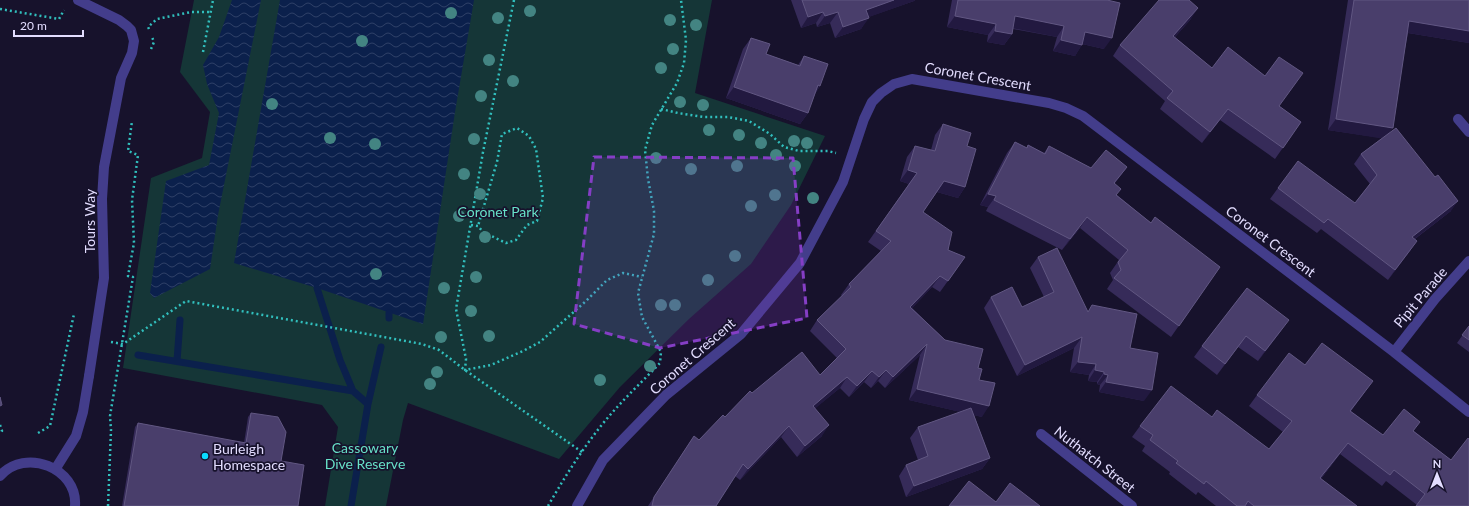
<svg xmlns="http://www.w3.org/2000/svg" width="1469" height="506" font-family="Lato,sans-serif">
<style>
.park{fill:#153637}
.water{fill:url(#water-waves)}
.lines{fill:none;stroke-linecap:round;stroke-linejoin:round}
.stream{stroke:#0b204c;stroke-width:7}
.path{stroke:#31bfbd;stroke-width:2.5;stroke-dasharray:2 3;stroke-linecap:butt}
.service{stroke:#433d8b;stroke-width:10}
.minor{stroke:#433d8b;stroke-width:10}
.tree{fill:#438482}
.wall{fill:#362b59}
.shaded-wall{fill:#221940}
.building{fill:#493e6b;stroke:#615782}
.marked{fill:#853ec5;fill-opacity:0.2;stroke:#853ec5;stroke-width:3;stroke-dasharray:8 5;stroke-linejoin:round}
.poi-dot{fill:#0adbff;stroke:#17122c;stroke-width:1.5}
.labels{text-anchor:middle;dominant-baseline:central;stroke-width:3.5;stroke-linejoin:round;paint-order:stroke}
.street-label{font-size:14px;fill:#e3ddff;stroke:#17122c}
.park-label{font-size:14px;fill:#67e1c8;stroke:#17122c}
.poi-label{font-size:14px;fill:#e3ddff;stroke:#17122c;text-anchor:start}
</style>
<defs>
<pattern id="water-waves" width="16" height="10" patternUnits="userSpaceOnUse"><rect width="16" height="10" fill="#0b204c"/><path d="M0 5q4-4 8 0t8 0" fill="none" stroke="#2e4067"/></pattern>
</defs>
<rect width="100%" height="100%" fill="#17122c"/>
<path class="park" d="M194 0H712L695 93 825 136 791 205 751 264 689 319 620 387 559 459 408 403 403 420 386 506H325L338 427 322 405 123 368 151 178 202 158 210 112 180 72Z"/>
<path class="water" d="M232 0H261L218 215 210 269 154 298 150 293 166 181 209 165 219 113 207 84 203 65 219 37Z
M280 0H474L455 112 423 324 317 288 234 263Z"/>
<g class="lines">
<path class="stream" d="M317 288 340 360 353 391
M389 318V313
M138 355 353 391 368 404 351 506
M177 361 180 320
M368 404 381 347"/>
<path class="path" d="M514 0 483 152 456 309 466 359 465 370 491 365 523 351 540 342 586 301 607 280 623 273 642 277
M0 9 59 19 64 10
M149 29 148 27 157 19 191 12H210
M151 49 154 42 152 37
M203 52 213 0
M661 109 678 113 704 117H728L749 121 770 134 784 147 799 151H828L836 153
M471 225 478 226 483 232 506 243 516 240 527 225 537 221 543 198 536 149 529 136 517 128 502 134 497 162 478 226
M111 342 123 344 186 301 422 344 439 350 465 370 582 452
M0 425 2 431 0 434
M38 433 50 426 74 314
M108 506 111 430 110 416 133 277 128 276 134 243 132 200 138 155 128 151 132 121
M548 506C563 480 579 454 597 431 616 406 639 385 660 363L661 352 642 317 638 293 654 234V211L648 179 645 150 652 125 677 83 684 63 686 40 681 0"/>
<path class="service" d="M78 0 119 20 127 26 131 30 134 41 132 53 121 78 104 167 102 199 104 278 89 376"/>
<path class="minor" d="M1458 119 1469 132
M1394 352 1435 299 1469 261
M1041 434 1132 506
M56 468 76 436 83 412 89 376
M0 476C25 447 78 468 75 506
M577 506 603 460 666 395 741 334 800 263 843 182 864 119 872 102 881 93 894 84 912 79 1049 103 1066 108 1083 116 1394 352 1469 412"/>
</g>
<g class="tree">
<circle cx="530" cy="11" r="6"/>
<circle cx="451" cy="13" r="6"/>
<circle cx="498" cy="18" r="6"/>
<circle cx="670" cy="20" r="6"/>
<circle cx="696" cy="25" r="6"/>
<circle cx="362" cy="41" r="6"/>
<circle cx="673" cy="49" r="6"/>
<circle cx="489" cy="60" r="6"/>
<circle cx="661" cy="68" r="6"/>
<circle cx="513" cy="81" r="6"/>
<circle cx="481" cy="96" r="6"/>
<circle cx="680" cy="102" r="6"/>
<circle cx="272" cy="104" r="6"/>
<circle cx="703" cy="105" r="6"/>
<circle cx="709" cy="130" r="6"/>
<circle cx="739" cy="135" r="6"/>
<circle cx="330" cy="138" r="6"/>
<circle cx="474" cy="139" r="6"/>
<circle cx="794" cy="141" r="6"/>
<circle cx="761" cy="143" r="6"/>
<circle cx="807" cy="143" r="6"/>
<circle cx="375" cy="144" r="6"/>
<circle cx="776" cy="155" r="6"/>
<circle cx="656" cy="158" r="6"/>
<circle cx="737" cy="166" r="6"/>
<circle cx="795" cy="166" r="6"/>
<circle cx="691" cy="169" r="6"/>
<circle cx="464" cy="174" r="6"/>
<circle cx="480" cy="194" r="6"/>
<circle cx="775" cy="195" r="6"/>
<circle cx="813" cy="198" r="6"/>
<circle cx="751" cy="206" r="6"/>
<circle cx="459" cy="216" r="6"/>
<circle cx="485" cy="237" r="6"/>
<circle cx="735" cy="256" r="6"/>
<circle cx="376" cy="274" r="6"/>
<circle cx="476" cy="277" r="6"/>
<circle cx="708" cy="280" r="6"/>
<circle cx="444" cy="288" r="6"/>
<circle cx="661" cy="305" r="6"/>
<circle cx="675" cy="305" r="6"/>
<circle cx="471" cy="311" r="6"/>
<circle cx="489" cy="336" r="6"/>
<circle cx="441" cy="337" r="6"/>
<circle cx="650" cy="366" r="6"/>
<circle cx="437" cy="372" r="6"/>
<circle cx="600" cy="380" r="6"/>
<circle cx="430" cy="384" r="6"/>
</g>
<path class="wall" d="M791 0H915L914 1 868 17 861 29 835 38 830 23 817 27 816 23 801 28Z
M952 0H1107L1104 49 1082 44 1075 56 1053 51 1057 37 1013 29 1012 34 1004 45 987 42 988 35 947 27Z
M1348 0H1469V43L1408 33 1389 134 1451 211 1415 239 1410 251 1388 280 1321 229 1317 233 1270 199 1278 188 1355 203 1370 184 1354 164 1361 154 1382 138 1328 130Z
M1191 19 1175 37 1212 68 1279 106 1301 122 1275 159 1220 120 1202 143 1160 109 1165 101 1113 56 1120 45Z
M751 38 766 54 798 65 804 56 820 86 815 94 808 113 800 124 726 98 743 49Z
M943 124 967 146 965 187 958 198 937 192 923 212 948 250 965 257 940 292 932 287 912 308 945 340 978 368 982 417 974 415 990 458 982 469 906 497 899 476 906 465 918 460 910 438 918 427 961 412 909 400 920 355 885 388 878 381 871 388 864 382 849 397 840 388 815 408 822 436 797 457 781 437 740 480 735 476 716 506H648L694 436 699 440 725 417 752 393 820 375 837 358 810 331 817 320 842 296 841 295 849 284 881 251 868 242 909 184 900 181 907 157 915 146 931 150 935 135Z
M1015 142 1026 148 1028 145 1044 153 1049 146 1091 168 1127 167 1115 183 1117 195 1151 223 1220 267 1171 337 1107 289 1113 280 1110 273 1119 260 1080 228 1062 250 986 211 988 207 980 205 1007 153Z
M1038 257 1088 312 1130 348 1144 401 1099 392 1100 385 1097 384V382L1088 381 1089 375 1070 372 1074 348 1017 376 984 308 991 297 1022 307 1044 297 1030 268Z
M1247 288 1281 331 1258 361 1238 347 1217 375 1194 357 1202 346Z
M1469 326V352L1457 343Z
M1305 365 1365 392 1351 411 1383 435 1414 431 1451 460 1417 505 1386 481 1382 486 1340 454 1321 479 1357 506H1216L1198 492 1196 495 1169 474 1170 472 1142 451 1145 446 1132 437 1140 426 1212 417 1269 449 1283 432 1249 406 1257 395Z
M251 413 281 461 298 506H122L135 427 138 423 244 443 248 417Z"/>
<path class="shaded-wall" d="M894 0H915L914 1 858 21 866 10Z
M1198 8 1191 19 1166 47 1173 36Z
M823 12 816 23 801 28 808 17Z
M838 12 830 23 817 27 825 16Z
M955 16 996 24 988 35 947 27Z
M1015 16 1064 26 1057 37 1007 27Z
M869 18 861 29 835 38 843 27Z
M1409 21 1469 31V43L1402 32Z
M995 31 1012 34 1004 45 987 42Z
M1085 32 1112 38 1104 49 1078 43Z
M1061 40 1082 45 1075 56 1053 51Z
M818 85 820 86 813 97Z
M734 87 808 113 800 124 726 98Z
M1228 109 1220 120 1202 143 1210 132Z
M1336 119 1393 128 1385 139 1328 130Z
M1127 167 1119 178 1106 194 1114 183Z
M908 170 917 173 909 184 900 181Z
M944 181 965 187 958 198 937 192Z
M988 194 996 196 988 207 980 205Z
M1458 201 1451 211 1404 247 1412 237Z
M1087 217 1080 228 1062 250 1070 239Z
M1417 241 1410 251 1388 280 1395 270Z
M940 276 932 287 903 318 910 307Z
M1289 320 1281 331 1258 361 1265 351Z
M1082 337 1074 348 1017 376 1025 365Z
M927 344 920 355 885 388 893 377Z
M1078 362 1096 364 1089 375 1070 372Z
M886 370 878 381 871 388 879 377Z
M1095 370 1104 372 1097 382 1088 381Z
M872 371 864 382 849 397 857 386Z
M1104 374 1108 375 1100 385 1097 384Z
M847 377 840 388 805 417 813 406Z
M1106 382 1152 390 1144 401 1099 392Z
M917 389 989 406 982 417 909 400Z
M829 425 822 436 797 457 805 446Z
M789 426 781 437 740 480 748 469Z
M1348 443 1340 454 1313 489 1320 478Z
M990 458 982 469 906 497 914 486Z"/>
<path class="building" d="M802 0H894L866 10 869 18 843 27 838 12 825 16 823 12 808 17Z
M958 0H1107L1120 3 1112 38 1085 32 1082 45 1061 40 1064 26 1015 16 1012 34 995 31 996 24 955 16Z
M1159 0H1189L1198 8 1173 36 1212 68 1228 47 1265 76 1279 57 1303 73 1279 106 1301 122 1283 148 1228 109 1210 132 1167 98 1173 91 1120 45Z
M1354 0H1469V31L1409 21 1393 128 1336 119Z
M751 38 770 44 766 54 800 66 804 56 828 64 820 86 818 85 808 113 734 87Z
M943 124 971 133 967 146 976 149 965 187 944 181 923 212 952 232 948 250 965 257 948 281 940 276 910 307 945 340 983 349 978 368 982 369 979 380 995 383 989 406 917 389 927 344 893 377 886 370 879 377 872 371 857 386 847 377 813 406 829 425 805 446 789 426 748 469 743 464 716 506H652L654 497 694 436 699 440 723 415 725 417 750 391 752 393 802 352 820 375 846 349 817 320 851 287 849 284 891 241 876 231 917 173 908 170 915 146 935 151Z
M1396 128 1435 177 1438 175 1458 201 1412 237 1417 241 1395 270 1328 219 1324 223 1278 188 1298 161 1355 203 1377 175 1361 154Z
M1015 142 1027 148 1028 145 1045 154 1049 146 1091 168 1106 150 1127 167 1114 183 1121 189 1116 195 1151 223 1155 217 1220 267 1179 326 1114 278 1121 270 1118 262 1128 250 1087 217 1070 239 994 200 996 196 988 194Z
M1057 248 1088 312 1092 305 1137 314 1130 348 1158 353 1152 390 1106 382 1108 375 1104 374V372L1095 370 1096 364 1078 362 1082 337 1025 365 991 297 1012 287 1022 307 1054 292 1038 257Z
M1247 288 1289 320 1265 351 1246 336 1225 364 1202 346Z
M1469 326V340L1462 335Z
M1322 343 1373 381 1350 411 1383 435 1404 409 1420 422 1413 431 1451 460 1468 438 1469 439V506H1416L1425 494 1394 470 1390 475 1348 443 1320 478 1357 506H1254L1248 501 1245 506H1237L1206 481 1204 484 1176 463 1178 461 1150 440 1153 435 1140 426 1171 386 1212 417 1217 410 1269 449 1292 421 1257 395 1289 353 1305 365Z
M0 397 2 405 0 406Z
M971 408 990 458 914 486 906 465 928 456 918 427Z
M251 413 278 417 286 432 281 461 304 465 298 506H124L138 423 246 443Z
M969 481 996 502 1010 483 1040 506H949Z"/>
<path class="marked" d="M594 157 793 158 807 318 660 348 574 324Z"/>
<circle class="poi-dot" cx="205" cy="456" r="4"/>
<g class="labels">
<g class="street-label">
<text transform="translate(978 76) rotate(10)">Coronet Crescent</text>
<text transform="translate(89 221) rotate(-90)">Tours Way</text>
<text transform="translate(1271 241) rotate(37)">Coronet Crescent</text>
<text transform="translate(1420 297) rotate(-50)">Pipit Parade</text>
<text transform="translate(692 356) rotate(-41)">Coronet Crescent</text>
<text transform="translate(1095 459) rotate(38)">Nuthatch Street</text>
</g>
<g class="park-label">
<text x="498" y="211">Coronet Park</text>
<text x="365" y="447">Cassowary<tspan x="365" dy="16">Dive Reserve</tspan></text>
</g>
<g class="poi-label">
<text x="213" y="448">Burleigh<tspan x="213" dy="16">Homespace</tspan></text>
</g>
</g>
<g transform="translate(1437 474)" stroke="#17122c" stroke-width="3" paint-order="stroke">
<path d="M0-3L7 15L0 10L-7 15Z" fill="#e3ddff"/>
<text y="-6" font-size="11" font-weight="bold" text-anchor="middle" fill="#e3ddff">N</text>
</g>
<path d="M14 30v6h69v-6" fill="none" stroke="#e3ddff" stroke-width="2"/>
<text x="20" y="30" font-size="12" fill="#e3ddff" stroke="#17122c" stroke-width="3" paint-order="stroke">20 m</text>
</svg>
